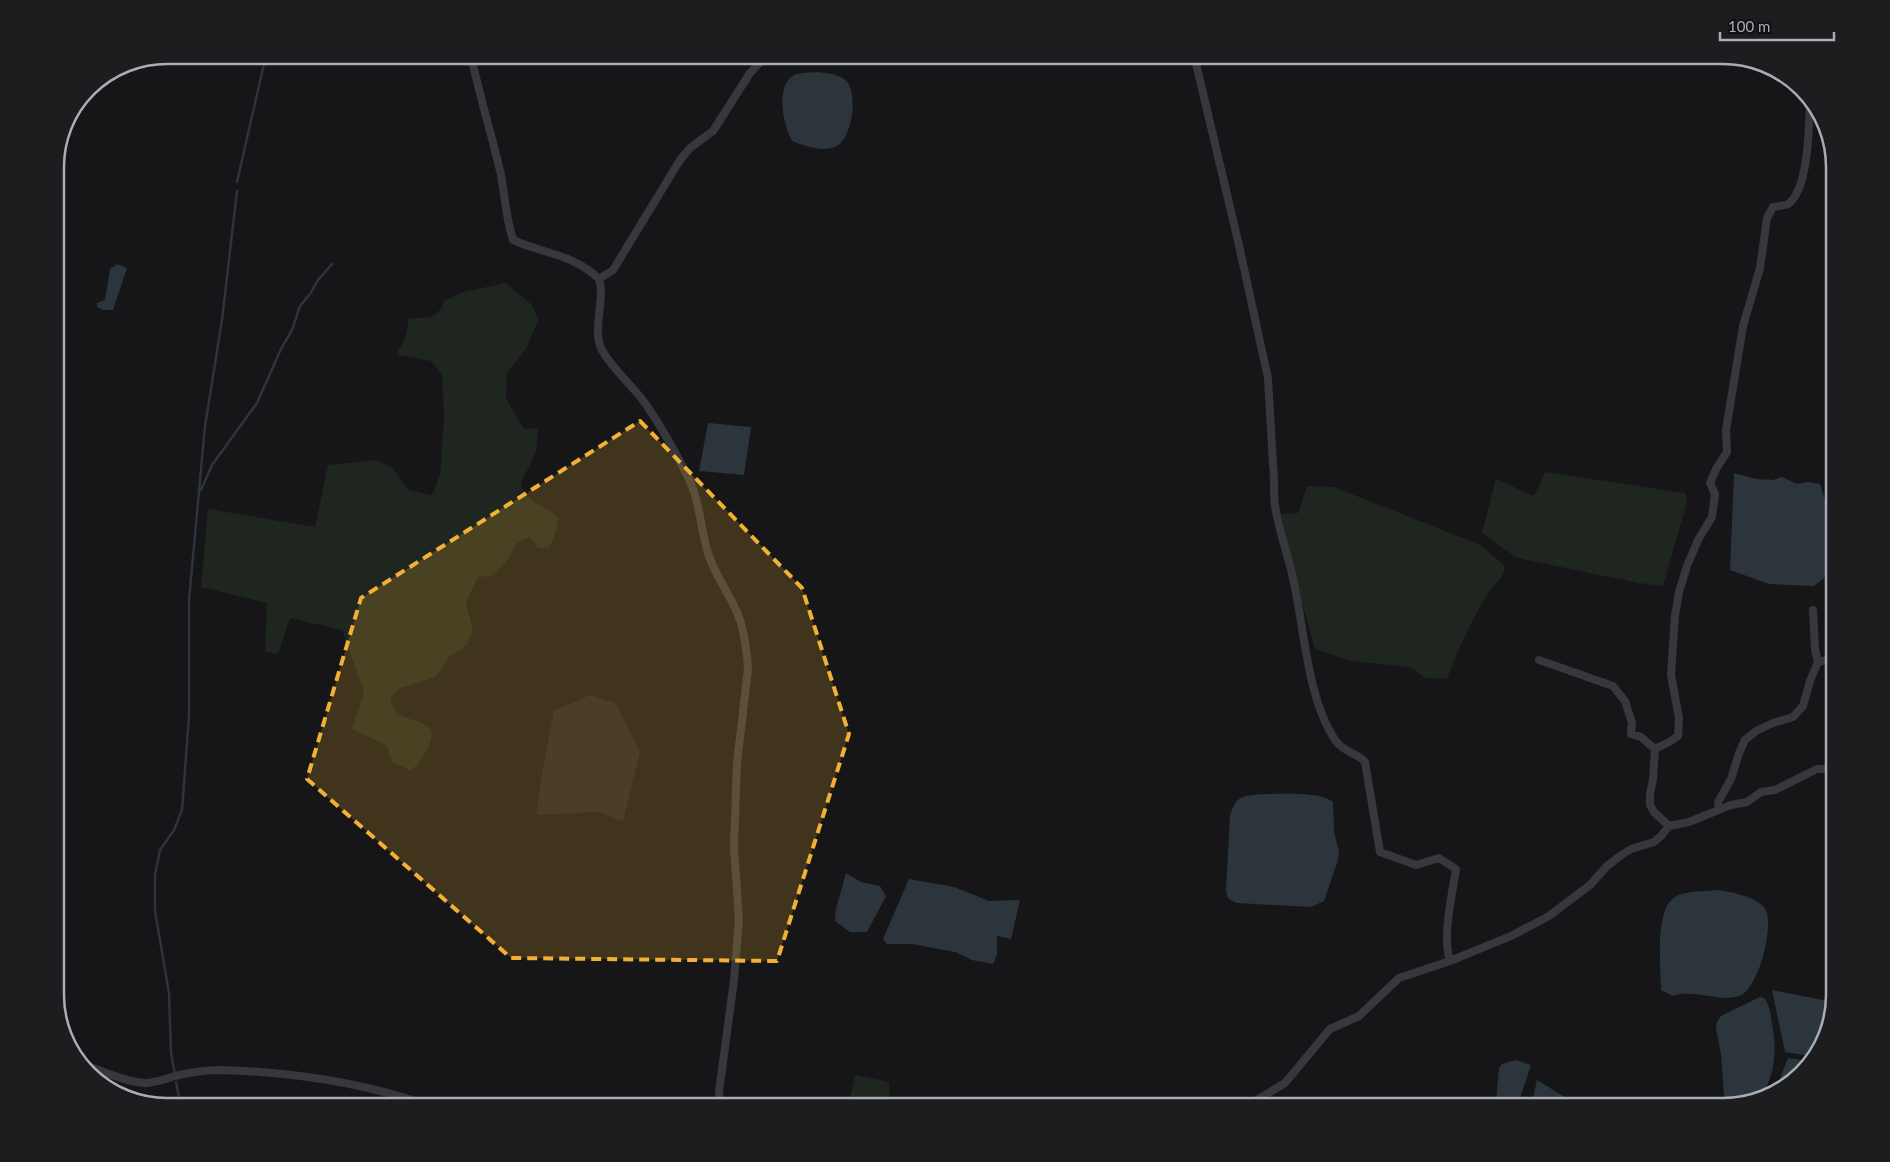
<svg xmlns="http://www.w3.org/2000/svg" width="1890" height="1162" font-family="Lato,sans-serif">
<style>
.built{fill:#222225}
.green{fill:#1e261f}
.water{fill:#2c353c}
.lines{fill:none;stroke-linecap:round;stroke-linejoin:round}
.stream{stroke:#2c353c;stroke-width:2.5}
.street{stroke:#37383d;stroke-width:8}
.highway{stroke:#63666e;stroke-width:15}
.marked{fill:#f2b134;fill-opacity:0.2;stroke:#f2b134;stroke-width:4;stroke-dasharray:10 6;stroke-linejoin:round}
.rim{fill:none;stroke:#a8adb8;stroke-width:2.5}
</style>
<rect width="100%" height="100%" fill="#161618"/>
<path class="built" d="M590 695 615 703 640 752 623 821 597 812 536 815 542 773 554 711Z"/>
<path class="green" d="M506 283 532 305 538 320 527 347 507 373 506 398 524 429 538 428 536 452 521 483C529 509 546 502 558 518 557 529 555 538 548 548H538L533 540 529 537 518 542 506 562 491 576 478 577 466 603 473 630 467 645 448 658 441 671 433 678 398 689 394 693 390 701C399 725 418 714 432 731 432 746 421 761 411 771L392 762 387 746 352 729 364 692 342 630 290 618 278 654 265 652 267 603 201 587 208 509 315 527 328 465 376 460 393 468 408 490 432 495 440 475 444 417 442 375 431 361 396 355 405 339 409 318C425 318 438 320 444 301L463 292Z
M1545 472 1685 493 1687 502 1663 586 1639 583 1517 558 1482 533 1496 479 1534 496Z
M1307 486 1334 487 1480 545 1505 566C1504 578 1494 584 1487 595 1471 621 1458 650 1447 679L1426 678 1410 667 1351 661 1315 649 1287 549 1281 514 1298 513Z
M855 1075 889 1082 890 1107H848Z"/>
<path class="water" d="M818 72C827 73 836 74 844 79 859 88 853 138 837 146 824 153 805 146 792 141 784 126 774 87 794 75 801 72 811 73 818 72Z
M117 264 127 268 113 310H103L97 307V303L105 300 110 269Z
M708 423 751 427 744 475 699 471Z
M1734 473 1756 479 1773 480 1782 477 1797 484 1809 482 1820 484 1830 516 1828 562 1827 573 1824 578 1814 586 1769 584 1730 570Z
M1265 794C1282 794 1320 791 1333 802L1334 831 1339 852 1338 860 1324 901 1311 907 1237 903C1229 900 1227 898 1226 890L1230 816C1236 794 1244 796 1265 794Z
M846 873 861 882 880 886 886 896 867 932H850L835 921 836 909Z
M909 879 954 887 989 901 1020 900 1011 939 997 936V955L993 964 972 960 955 952 912 944H887L883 939Z
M1717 890C1731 892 1754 896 1764 907 1776 922 1759 987 1741 995 1723 1004 1695 988 1673 996L1661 990C1661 968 1654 909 1675 897 1687 890 1704 892 1717 890Z
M1772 990 1833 1002 1820 1051 1817 1054 1805 1055 1785 1052Z
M1760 997 1764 998C1770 1006 1771 1015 1772 1024 1777 1051 1775 1073 1762 1096L1732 1105 1727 1101 1724 1095 1721 1054 1716 1028 1717 1022 1721 1016Z
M1788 1058 1810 1061 1781 1089H1776Z
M1516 1060 1531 1065 1517 1107H1501L1496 1101 1499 1068 1502 1064Z
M1537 1080 1568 1099 1567 1107H1531Z"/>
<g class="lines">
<path class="stream" d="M237 182 266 55
M201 490 212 465 257 403 281 349 292 330 300 306 310 294 318 280 332 264
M175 1074 171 1053 169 993 155 911V875L160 850 174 830 182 810 189 716V600L205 426 222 320 237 191
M176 1082 181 1107"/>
<path class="street" d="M471 55C479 95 492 135 501 175 505 197 506 219 513 240 544 254 574 254 599 279 606 300 591 330 602 350 613 370 631 384 645 403 660 425 675 451 687 475 701 501 700 532 710 559 718 580 733 599 740 620 745 636 747 653 748 669L737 763 734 847 739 921 734 980 719 1092V1107
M1194 55 1238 241 1268 378 1273 465C1275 478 1273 492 1275 506 1279 532 1289 557 1294 583 1305 633 1307 697 1335 740 1344 753 1358 753 1365 762L1380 852 1416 865 1439 858 1456 869C1452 896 1442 935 1450 961L1399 978 1359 1016 1330 1029 1285 1083 1245 1107
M599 279 613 270 680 160 690 148 713 131 750 73 767 55
M1539 660 1613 686 1625 701 1632 723 1631 734 1641 737 1655 749
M1818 662 1833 659 1835 657
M1719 810 1718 802 1731 779 1739 753 1745 740 1756 731 1773 723 1793 717 1803 706 1810 681 1818 662 1815 649 1813 610
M1669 826 1654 812 1650 805V794L1653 779 1655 749 1671 741 1678 736 1679 718 1671 675 1675 616 1679 592 1687 566 1698 540 1712 517 1715 494 1710 483 1716 469 1727 452 1726 430 1743 326 1760 268 1767 218 1773 207C1777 206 1784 206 1788 204 1809 190 1809 124 1810 101
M1450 961 1511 936 1549 916 1590 885 1607 866 1620 856 1631 849 1654 842 1661 836 1669 826 1689 822 1731 805 1747 802 1761 792 1775 790 1817 769H1835
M84 1065C103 1071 125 1082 146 1083 155 1083 166 1079 175 1076 191 1072 205 1070 220 1070 293 1072 365 1083 433 1107"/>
<path class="highway" d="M82 96 92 85"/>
</g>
<path class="marked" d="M640 421 802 588 849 734 777 961 511 958 307 779 361 598Z"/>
<path d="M0 0H1890V1162H0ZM167 64H1723A103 103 0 0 1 1826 167V995A103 103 0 0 1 1723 1098H167A103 103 0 0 1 64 995V167A103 103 0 0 1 167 64Z" fill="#1d1d20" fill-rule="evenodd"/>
<path class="rim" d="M167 64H1723A103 103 0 0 1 1826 167V995A103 103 0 0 1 1723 1098H167A103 103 0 0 1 64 995V167A103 103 0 0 1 167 64Z"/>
<path d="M1720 32v8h114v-8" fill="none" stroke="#a8adb8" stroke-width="2.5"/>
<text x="1728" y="32" font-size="15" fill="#a8adb8" stroke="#111113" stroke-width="4" paint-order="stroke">100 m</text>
</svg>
